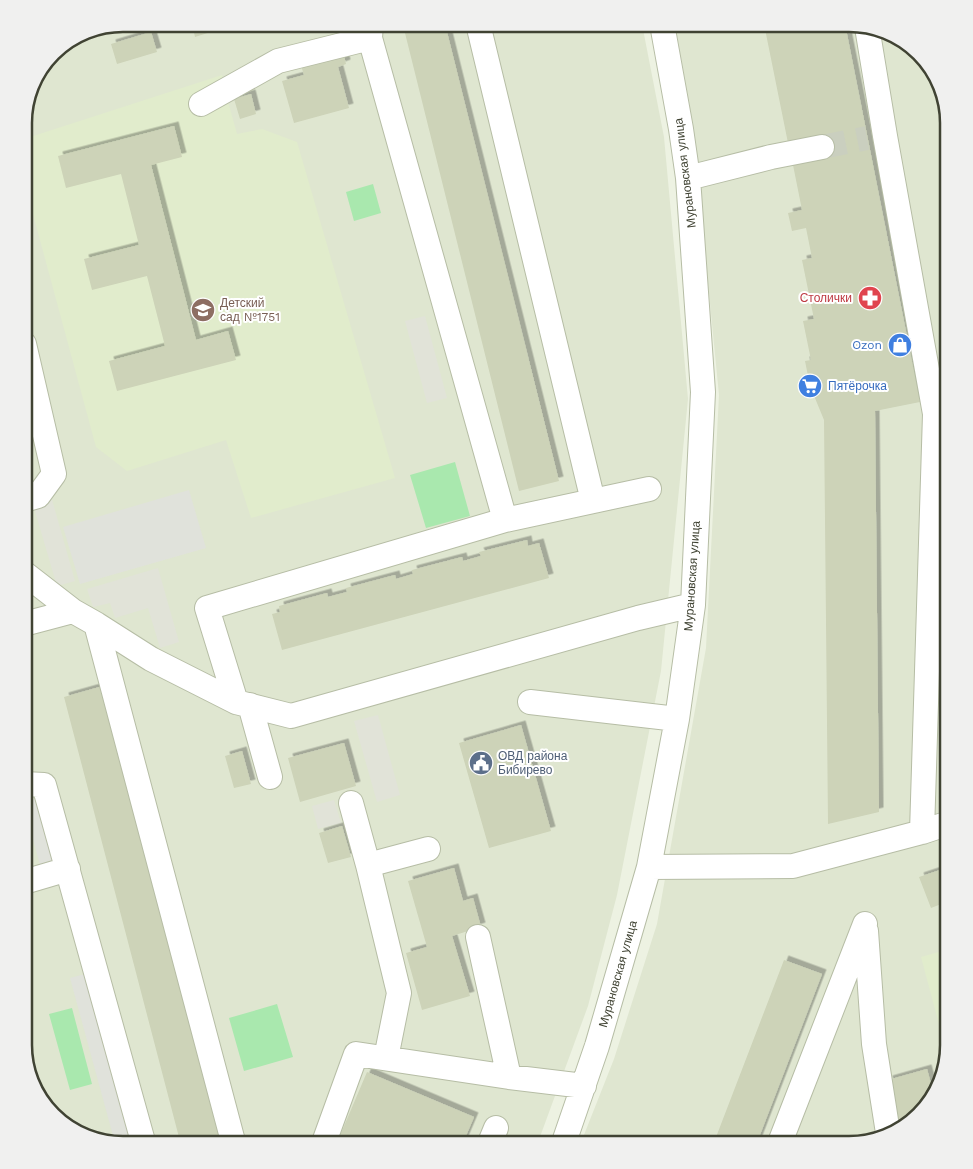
<svg xmlns="http://www.w3.org/2000/svg" width="973" height="1169" font-family="'Work Sans',sans-serif">
<style>
.residential{fill:#dfe6d0}
.industrial{fill:#e1e3d8}
.education{fill:#e1eccc}
.green{fill:#a9e8ae}
.parking{fill:#e0e2db}
.building{fill:#cdd3b8;filter:url(#shadow)}
.lines{fill:none;stroke-linecap:round;stroke-linejoin:round}
.minor-tunnel{stroke:#cacfbf;stroke-width:24;stroke-dasharray:24 12;stroke-linecap:butt}
.minor-casing{stroke:#b6bda5;stroke-width:26}
.minor{stroke:#fff;stroke-width:24}
.labels{text-anchor:middle;dominant-baseline:central;stroke-width:4;stroke-linejoin:round;paint-order:stroke}
.street-label{font-size:12px;fill:#404333;stroke:#fff}
.health-label{font-size:12px;fill:#be3a42;stroke:#fff;text-anchor:end}
.education-label{font-size:12px;fill:#785e54;stroke:#fff;text-anchor:start}
.shop-label{font-size:12px;fill:#366cbe;stroke:#fff;text-anchor:end}
.service-label{font-size:12px;fill:#4e5e75;stroke:#fff;text-anchor:start}
.rim{fill:none;stroke:#404333;stroke-width:2.5}
</style>
<defs>
<filter id="shadow"><feDropShadow dx="4.5" dy="-4.5" stdDeviation="0" flood-color="#0004"/></filter>
</defs>
<rect width="100%" height="100%" fill="#edf2e2"/>
<path class="residential" d="M123 24H642L664 137 688 399 661 671 617 895 588 1006 537 1145H123L79 1135 41 1101 24 1046V117L34 80 57 49 85 31Z
M675 24H856L899 37 932 68 949 123V1046L939 1090 905 1128 850 1145H580L614 1059 657 924 706 648 719 395 692 120Z"/>
<path class="industrial" d="M425 316 447 398 427 403 405 321Z
M51 496 75 581 57 586 32 501Z
M158 568 179 642 160 648 148 608 115 618 110 603 93 607 87 589Z
M378 715 400 795 377 802 354 721Z
M334 800 341 823 318 829 312 806Z"/>
<path class="education" d="M222 75 225 91 237 134 262 129 297 142 395 478 251 518 226 440 127 471 96 447 24 181V139Z
M949 949V1046L947 1054 921 957Z"/>
<path class="green" d="M373 184 381 213 354 221 346 192Z
M455 462 470 516 426 528 410 475Z
M277 1004 293 1057 244 1071 229 1018Z
M72 1008 92 1084 70 1090 49 1014Z"/>
<path class="parking" d="M189 490 206 548 80 584 63 527Z
M37 798 56 863 41 868 24 808V802Z
M85 974 132 1145 115 1143 70 978Z"/>
<path class="building" d="M192 24H217L213 26 214 31 195 37Z
M409 24H445L559 481 519 491 403 25Z
M764 24H845L920 402 875 411 879 812 828 824 824 420 810 386 805 361 811 360 803 321 814 319 802 260 812 258 806 228 792 231 788 213 802 210 793 165 825 159 820 136 788 143Z
M151 32 157 52 117 64 111 44Z
M342 47 346 64 338 67 349 108 294 123 282 81 304 75 299 59Z
M251 94 256 114 240 119 234 99Z
M174 126 182 157 151 165 196 340 228 331 236 360 117 391 109 361 165 346 147 276 92 290 84 259 139 245 121 174 66 188 58 156Z
M527 540 528 546 539 543 549 578 282 650 272 614 280 612 279 606 327 593 328 597 347 592 346 588 395 575 396 579 413 574 412 570 462 557 463 561 481 556 479 552Z
M949 675V712L939 677Z
M103 686 223 1145H181L64 697Z
M521 725 551 831 489 848 459 743Z
M344 743 356 786 300 802 288 758Z
M242 751 251 784 234 788 225 756Z
M342 826 351 857 328 863 319 833Z
M949 867V901L931 908 919 877Z
M454 868 463 901 473 898 481 927 452 936 470 996 422 1010 406 953 427 947 408 881Z
M784 960 822 974 756 1145H713Z
M927 1069 934 1095 905 1128 901 1130 888 1080Z
M367 1072 474 1117 462 1145H336Z"/>
<g class="lines">
<path class="minor-tunnel" d="M822 147 867 138"/>
<g class="minor-casing">
<path id="minor" d="M478 24 593 501
M867 27 885 136 935 414 922 832
M201 104 278 61 370 38
M688 178 771 157 822 147
M24 500 38 496 54 474 24 344
M505 520 649 489
M24 573 73 611 96 624 151 659 236 702 291 716 638 618 693 605
M24 624 73 611
M96 624 234 1145
M236 702 207 608 505 520 370 38 371 24
M530 702 677 719
M250 705 270 777
M24 784 44 785 144 1145
M351 803 368 865 399 993 386 1058
M368 865 428 849
M649 867 793 866 922 832 949 823
M24 882 68 869
M866 931 874 1044 888 1133
M478 937 509 1077
M323 1145 356 1054 509 1077 584 1086
M489 1145 496 1128
M563 1145 597 1046 649 867 677 719 693 605 703 392 688 178 681 129 662 24
M779 1145 865 924"/>
</g>
<use href="#minor" class="minor"/>
</g>
<defs>
<g id="pharmacy-disc" transform="scale(1.25)"><circle r="9.5" fill="#e0444e" stroke="#fff"/><path d="M-2-6h4v4h4v4h-4v4h-4v-4h-4v-4h4Z" fill="#fff"/></g>
<g id="school-disc" transform="scale(1.25)"><circle r="9.5" fill="#8d6e63" stroke="#fff"/><path d="M0-5L7-2L0 1L-7-2ZM-4 1L0 2.5L4 1V4Q0 6-4 4Z" fill="#fff"/></g>
<g id="shop-disc" transform="scale(1.25)"><circle r="9.5" fill="#3f7fe0" stroke="#fff"/><path d="M-5-2.5h2.3a2.7 3.5 0 0 1 5.4 0H5L5.5 6h-11ZM-1.5-2.5h3a1.5 2.3 0 0 0-3 0Z" fill="#fff"/></g>
<g id="supermarket-disc" transform="scale(1.25)"><circle r="9.5" fill="#3f7fe0" stroke="#fff"/><path d="M-6-5.5h2.5l.6 2H6L4.5 2H-2.5L-4.4-4H-6ZM-1.5 3.2a1.3 1.3 0 1 0 .1 0ZM3 3.2a1.3 1.3 0 1 0 .1 0Z" fill="#fff"/></g>
<g id="civic-disc" transform="scale(1.25)"><circle r="9.5" fill="#5c6f8a" stroke="#fff"/><path d="M-.6-6.5H3V-4.5H.6V-3L4-1V1h2V6H-6V1h2V-1L-.6-3ZM-1.2 2.5V6h2.4V2.5Z" fill="#fff"/></g>
</defs>
<g fill-rule="evenodd">
<use href="#pharmacy-disc" x="870" y="298"/>
<use href="#school-disc" x="203" y="310"/>
<use href="#shop-disc" x="900" y="345"/>
<use href="#supermarket-disc" x="810" y="386"/>
<use href="#civic-disc" x="481" y="763"/>
</g>
<g class="labels">
<g class="street-label">
<text transform="translate(685 173) rotate(-97)">Мурановская улица</text>
<text transform="translate(692 576) rotate(-86)">Мурановская улица</text>
<text transform="translate(618 974) rotate(-74)">Мурановская улица</text>
</g>
<g class="health-label">
<text x="852" y="298">Столички</text>
</g>
<g class="education-label">
<text x="220" y="303">Детский<tspan x="220" dy="14">сад №1751</tspan></text>
</g>
<g class="shop-label">
<text x="882" y="345">Ozon</text>
<text x="828" y="386" text-anchor="start">Пятёрочка</text>
</g>
<g class="service-label">
<text x="498" y="756">ОВД района<tspan x="498" dy="14">Бибирево</tspan></text>
</g>
</g>
<path d="M0 0H973V1169H0ZM123 32H849A91 91 0 0 1 940 123V1045A91 91 0 0 1 849 1136H123A91 91 0 0 1 32 1045V123A91 91 0 0 1 123 32Z" fill="#f0f0ef" fill-rule="evenodd"/>
<path class="rim" d="M123 32H849A91 91 0 0 1 940 123V1045A91 91 0 0 1 849 1136H123A91 91 0 0 1 32 1045V123A91 91 0 0 1 123 32Z"/>
</svg>
